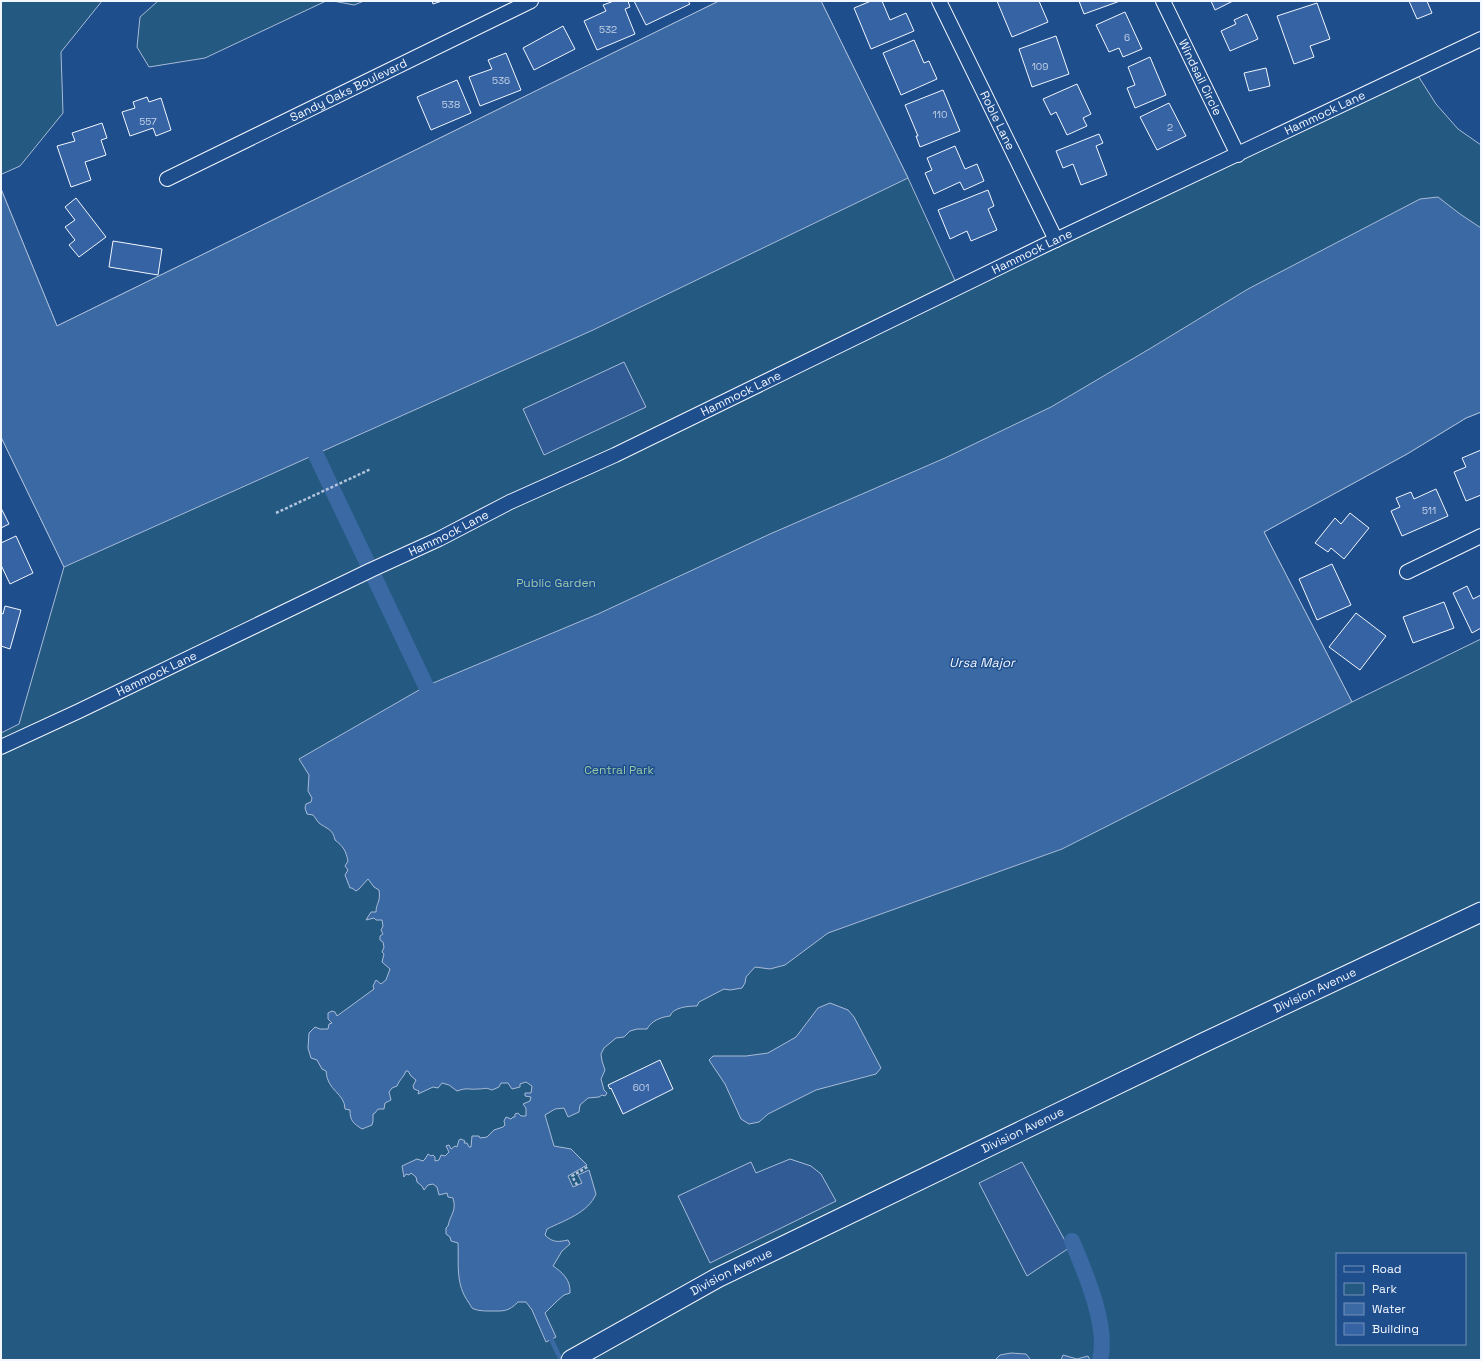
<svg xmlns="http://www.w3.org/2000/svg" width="1482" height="1361" font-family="'Space Grotesk',sans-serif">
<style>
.green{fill:#245a82;stroke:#a8bbd7;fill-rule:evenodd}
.parking{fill:#305b95;stroke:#a8bbd7}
.water{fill:#3b69a3;stroke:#a8bbd7}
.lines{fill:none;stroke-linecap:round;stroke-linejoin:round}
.stream{stroke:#3b69a3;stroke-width:4.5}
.canal{stroke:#3b69a3;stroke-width:16}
.building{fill:#3563a3;stroke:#f2f6ff}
.street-casing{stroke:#f2f6ff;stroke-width:16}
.secondary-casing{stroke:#f2f6ff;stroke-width:21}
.path{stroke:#b3c4dc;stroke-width:2.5;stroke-dasharray:3 2;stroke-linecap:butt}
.street{stroke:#1f4e8c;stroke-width:14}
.secondary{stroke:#1f4e8c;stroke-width:19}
.labels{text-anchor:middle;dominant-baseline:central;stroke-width:3;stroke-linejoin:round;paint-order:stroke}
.number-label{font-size:10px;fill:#c3d1e8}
.street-label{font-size:12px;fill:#f2f6ff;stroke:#1f4e8c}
.park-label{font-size:12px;fill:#97c8a6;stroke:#1f4e8c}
.water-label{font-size:13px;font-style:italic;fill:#f2f6ff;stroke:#1f4e8c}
</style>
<rect width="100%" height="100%" fill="#1f4e8c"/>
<path class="green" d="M1 1H102L61 52 63 113 20 166 2 174 1 171Z
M158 1H326L205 58 149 67 137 47 140 17Z
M333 1H364L354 5Z
M719 1H821L908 178 958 287 1415 71 1436 104 1458 129 1481 145V412L1466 418 1407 454 1264 532 1352 702 1481 639V1360H1V733L19 724 64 567 1 437V189L57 326ZM1337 1254H1465V1344H1337Z"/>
<path class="parking" d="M624 362 646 407 544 455 523 409Z
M790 1159 811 1166 821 1174 836 1201 710 1263 678 1196 751 1162 756 1173Z
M1022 1162 1069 1248 1027 1276 979 1183Z"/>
<path class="water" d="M719 1H821L908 178 593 330 64 567 1 437V189L57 326Z
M1438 197 1460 214 1481 228V412L1466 418 1407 454 1264 532 1352 702 1062 849 828 933 785 965 770 969 755 967 746 977 745 983 742 988 730 990 724 989 699 1002 697 1006C689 1006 673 1007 670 1016 661 1017 651 1021 647 1029H637L630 1031 624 1037 616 1038 604 1048 601 1054 602 1061 605 1070 601 1079 604 1090 607 1093 605 1096 602 1095 599 1097 588 1098 580 1105 579 1112 568 1117 564 1108 555 1109 545 1115 554 1146 571 1149 587 1165 568 1176 573 1187 582 1183 578 1175 589 1170 596 1194C588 1213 565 1220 547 1229L545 1235C553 1243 558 1242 568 1240L570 1244 562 1251 553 1266C562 1272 571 1280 570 1293L564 1295 557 1301 545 1313 556 1337 546 1342 532 1310 526 1302H518C508 1312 504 1311 490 1311 485 1311 477 1311 472 1308 472 1308 469 1303 469 1303 455 1284 459 1264 458 1243L451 1241 450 1237 446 1234V1228L448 1226C450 1215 457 1211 453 1198L448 1197 447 1193 439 1195 437 1187 433 1184 428 1185 424 1190 422 1186 417 1182 416 1177 411 1173 409 1175 406 1174 404 1177 402 1166 417 1159 423 1161 425 1159 428 1154 431 1156 433 1155 435 1157V1161L439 1160 441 1155 445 1156 449 1152 446 1146 449 1145 451 1149 455 1146 457 1147 459 1140 461 1139 465 1141 464 1143H467L469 1147H471L472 1136H479L480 1138 487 1137 494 1130 503 1127 505 1125 504 1121 506 1117 511 1119 513 1117H515V1114L518 1113 521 1116H526V1108L523 1104 530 1101 531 1097 525 1096V1093H531L532 1086 526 1082 520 1084V1087L512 1089 508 1083H501L499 1087 492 1090C485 1087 485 1089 478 1089 468 1090 468 1087 457 1091L449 1085 442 1083 438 1088 433 1087 418 1094 419 1091 414 1089 413 1086 416 1080 411 1076 408 1071H406C404 1077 399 1080 397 1086L392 1088 389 1092 391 1100 385 1103 384 1109H378L375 1113 373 1114V1121L372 1125 362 1129C353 1123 350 1121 350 1110L345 1109C345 1093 327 1091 326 1071L322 1069 317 1060 311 1058 308 1048 309 1033 315 1027 320 1029H328L329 1024 332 1023 328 1019V1013L332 1011 335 1012 337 1016 374 989 373 986 376 980 381 984 386 980 390 969 382 962 384 954 382 952 384 947 383 942 380 940V936L383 934 381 930 383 926 382 920H376L374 918 366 920 371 912H376C376 903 381 902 379 890L374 887 368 879 359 889 356 891 352 888H350L345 875 348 870 345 866 348 861C346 851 343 846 335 840 333 829 327 829 319 823 317 821 315 817 313 815L307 814 305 808 306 804 311 802 312 798 308 791 309 775 299 759 426 686 598 614 770 534 945 458 1051 407 1151 348 1248 289 1420 199Z
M830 1003 848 1010 854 1017 881 1068 876 1074 816 1090 768 1114 759 1122 749 1124 741 1119 725 1084 709 1060 713 1056H746L768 1053 796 1037 818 1008Z
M1011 1353 1026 1354 1031 1360H995L1000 1355Z
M1063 1355 1077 1359 1088 1356 1090 1360H1061Z"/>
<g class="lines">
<path class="stream" d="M551 1339 561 1360"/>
<path class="canal" d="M316 455 426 686
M1072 1241C1085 1272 1109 1327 1100 1360"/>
</g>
<path class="building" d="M432 1H442L433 4Z
M614 1H628L630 7 625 9 635 34 597 50 584 21 606 11 603 5Z
M634 1H688L690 4 646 25Z
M871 1H882L890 20 906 13 914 31 871 49 854 8Z
M997 1H1039L1048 22 1012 37Z
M1079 1H1120L1084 14Z
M1211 1H1233L1215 10Z
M1409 1H1427L1432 13 1417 19Z
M1317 3 1330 39 1310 46 1314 57 1294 64 1277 16Z
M1125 12 1142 49 1123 57 1119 48 1109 52 1096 25Z
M1247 14 1258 39 1230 51 1221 31 1236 24 1234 20Z
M563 26 575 49 534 70 523 48Z
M1056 36 1069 74 1032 87 1019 49Z
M914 40 924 63 929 61 937 79 901 95 883 53Z
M506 53 521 90 480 106 469 77 492 69 488 60Z
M1150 57 1166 95 1135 108 1127 88 1135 85 1128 67Z
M1266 68 1270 86 1249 91 1244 73Z
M457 80 471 113 431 130 417 97Z
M1077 84 1091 114 1083 118 1087 126 1067 135 1056 112 1051 115 1043 99Z
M943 90 960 131 920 147 916 136H918L905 105Z
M147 97 149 102 161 98 171 130 156 136 153 128 130 136 122 112 135 108 133 102Z
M1169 103 1186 136 1157 150 1140 117Z
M102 123 107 138 101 140 106 155 85 162 91 180 71 187 57 146 75 141 72 133Z
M1099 134 1103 143 1096 146 1107 175 1081 185 1073 164 1063 168 1056 151Z
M955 146 965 169 977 164 984 181 964 190 960 182 934 194 925 173 932 170 927 158Z
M988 190 994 206 988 209 997 230 971 241 967 231 950 239 938 210Z
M76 198 106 237 79 257 69 245 75 240 65 227 75 220 65 207Z
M113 241 162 249 158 275 109 267Z
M1481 450V495L1466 501 1454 472 1466 467 1462 458Z
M1436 489 1448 516 1402 536 1391 511 1400 507 1396 498 1411 492 1414 499Z
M1 508 9 524 1 528Z
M1350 513 1369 528 1344 559 1331 548 1328 552 1315 543 1335 518 1341 524Z
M16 536 33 573 10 584 1 565V543Z
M1332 564 1351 605 1317 620 1299 579Z
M1467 586 1473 599 1481 595V628L1472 633 1453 593Z
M1444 602 1454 628 1413 643 1403 617Z
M5 606 21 610 10 649 1 646V613L3 614Z
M1356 613 1386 636 1360 670 1329 647Z
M660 1060 673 1089 623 1114 611 1088 610 1089 608 1085Z"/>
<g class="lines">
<g class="street-casing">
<g id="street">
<path id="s1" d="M939 1 1056 240"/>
<path id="s2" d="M1163 1 1238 155"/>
<path id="s3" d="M167 179 531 1"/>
<path d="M1407 572 1481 536"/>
<path id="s4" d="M1 747 79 711 371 570 439 539 510 502 615 455 1043 246 1481 39"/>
</g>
</g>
<g class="secondary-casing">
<g id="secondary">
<path id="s5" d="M571 1360 717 1278 1205 1042 1481 912"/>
</g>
</g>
<path class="path" d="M276 513 371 469
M577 1185 572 1176 589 1166"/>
<use href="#street" class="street"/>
<use href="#secondary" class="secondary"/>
</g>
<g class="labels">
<g class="number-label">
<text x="608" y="29">532</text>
<text x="1127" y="37">6</text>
<text x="1040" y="66">109</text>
<text x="501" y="80">536</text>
<text x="451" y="104">538</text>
<text x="940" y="114">110</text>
<text x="148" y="121">557</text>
<text x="1170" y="127">2</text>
<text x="1429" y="510">511</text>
<text x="641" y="1087">601</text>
</g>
<g class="street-label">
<text stroke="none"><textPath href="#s2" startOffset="85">Windsail Circle</textPath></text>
<text stroke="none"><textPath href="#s3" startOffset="202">Sandy Oaks Boulevard</textPath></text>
<text stroke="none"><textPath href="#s4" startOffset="1468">Hammock Lane</textPath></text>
<text stroke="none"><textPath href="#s1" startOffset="133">Roble Lane</textPath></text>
<text stroke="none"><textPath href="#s4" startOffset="1144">Hammock Lane</textPath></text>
<text stroke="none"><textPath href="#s4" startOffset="820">Hammock Lane</textPath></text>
<text stroke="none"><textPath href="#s4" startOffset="496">Hammock Lane</textPath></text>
<text stroke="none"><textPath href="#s4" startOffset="172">Hammock Lane</textPath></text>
<text stroke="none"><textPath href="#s5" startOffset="831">Division Avenue</textPath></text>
<text stroke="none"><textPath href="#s5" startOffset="507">Division Avenue</textPath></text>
<text stroke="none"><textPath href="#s5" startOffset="183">Division Avenue</textPath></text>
</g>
<g class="park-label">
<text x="556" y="583">Public Garden</text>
<text x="619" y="770">Central Park</text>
</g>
<g class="water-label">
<text x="982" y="662">Ursa Major</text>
</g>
</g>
<rect width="1482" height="1361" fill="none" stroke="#f2f6ff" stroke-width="4"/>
<rect x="1336" y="1253" width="130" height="92" fill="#1f4e8c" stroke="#7391ba"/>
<rect x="1344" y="1266" width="20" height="6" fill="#1f4e8c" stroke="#7391ba"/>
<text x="1372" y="1273" font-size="12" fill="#f2f6ff">Road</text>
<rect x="1344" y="1283" width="20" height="12" fill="#245a82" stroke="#7391ba"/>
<text x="1372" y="1293" font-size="12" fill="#f2f6ff">Park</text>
<rect x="1344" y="1303" width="20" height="12" fill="#3b69a3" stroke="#7391ba"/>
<text x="1372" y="1313" font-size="12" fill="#f2f6ff">Water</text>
<rect x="1344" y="1323" width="20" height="12" fill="#3563a3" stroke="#7391ba"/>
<text x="1372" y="1333" font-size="12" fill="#f2f6ff">Building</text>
</svg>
